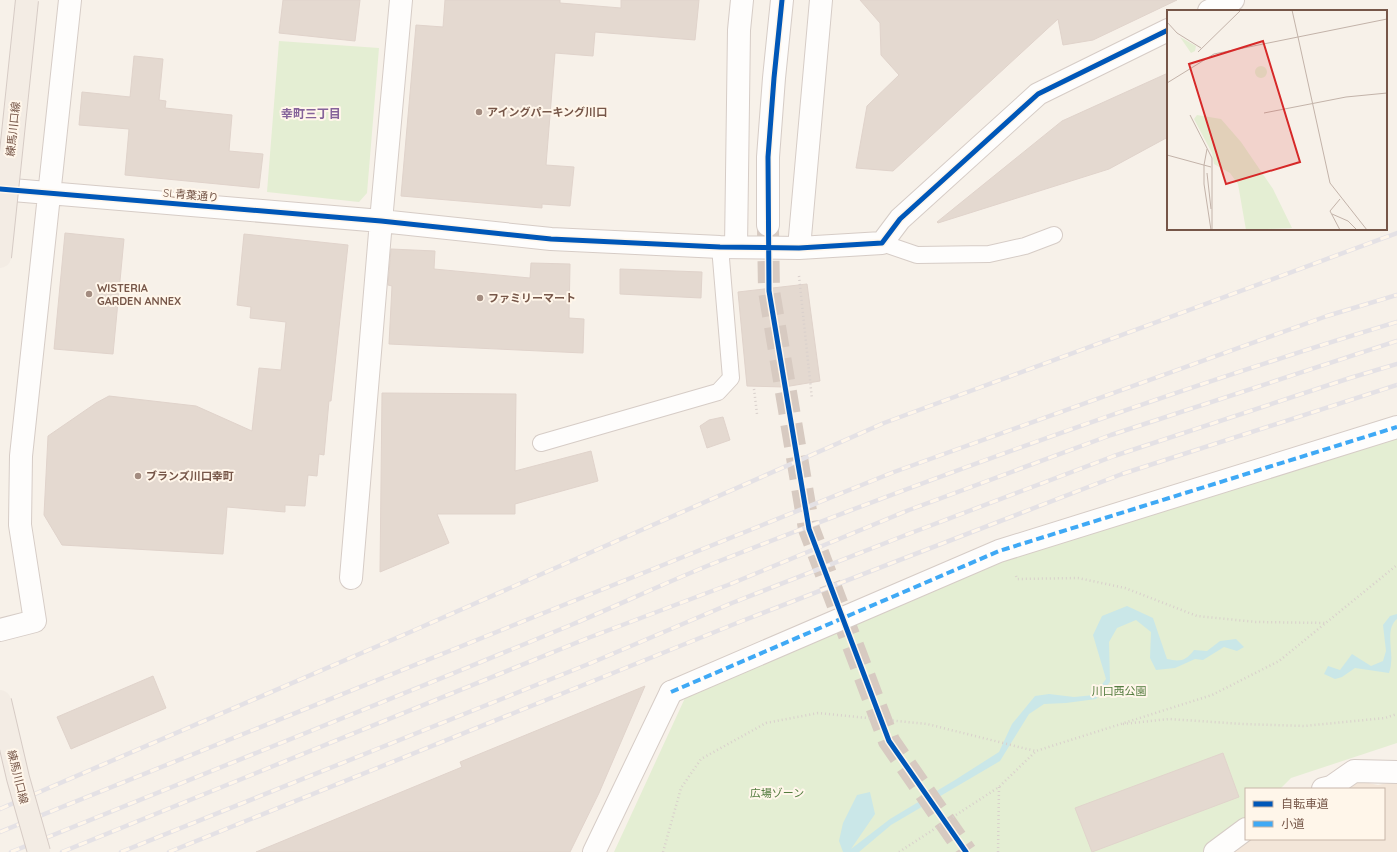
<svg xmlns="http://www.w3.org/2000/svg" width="1397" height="852" font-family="Quicksand,'Noto Sans JP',sans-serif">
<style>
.residential{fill:#f3e6d9}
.green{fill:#e4eed3}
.water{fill:#cae7e8}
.building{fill:#e4d9d0;stroke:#e0d3cb}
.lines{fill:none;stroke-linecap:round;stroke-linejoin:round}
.tertiary-tunnel{stroke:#d7cac1;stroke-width:22;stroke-dasharray:22 11;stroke-linecap:butt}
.service-casing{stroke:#d6ccc6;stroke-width:18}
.pedestrian-casing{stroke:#d6ccc6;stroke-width:24}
.minor-casing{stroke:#d6ccc6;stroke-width:24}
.tertiary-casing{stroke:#d6ccc6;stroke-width:24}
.path{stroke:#d9d0cc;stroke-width:2.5;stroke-dasharray:1 3;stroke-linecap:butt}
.service{stroke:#fefdfc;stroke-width:16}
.pedestrian{stroke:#fefdfc;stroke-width:22}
.minor{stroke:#fefdfc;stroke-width:22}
.tertiary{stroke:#fefdfc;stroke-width:22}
.rail-casing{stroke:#e4e1e5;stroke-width:4.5}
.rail{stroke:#fff6ea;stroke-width:3;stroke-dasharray:9;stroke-linecap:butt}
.primary-bridge-casing{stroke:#d6cbc5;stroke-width:24;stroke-linecap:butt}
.primary-bridge{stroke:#f3ece4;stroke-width:22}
.quiet{stroke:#3fa9f5;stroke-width:4;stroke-dasharray:8 4;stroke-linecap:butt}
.cycleway-casing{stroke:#fff6ea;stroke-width:8}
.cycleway{stroke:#0057b8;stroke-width:5}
.poi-dot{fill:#a38c80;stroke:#fff6ea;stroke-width:1.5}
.labels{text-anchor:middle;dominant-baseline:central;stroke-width:4;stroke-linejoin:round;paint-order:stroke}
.poi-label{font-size:11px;font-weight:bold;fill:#765648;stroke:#fff6ea;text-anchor:start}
.street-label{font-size:11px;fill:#765648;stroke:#fff6ea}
.park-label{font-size:11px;fill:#547c3f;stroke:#fff6ea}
.neighbourhood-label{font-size:12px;font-weight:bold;fill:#85639a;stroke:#fff6ea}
.inset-road{fill:none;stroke:#c3b3a9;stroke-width:1}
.view{fill:#d62828;fill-opacity:0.15;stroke:#d62828;stroke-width:2}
.inset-edge{fill:none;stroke:#765648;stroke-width:2}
</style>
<rect width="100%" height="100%" fill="#f7f1e9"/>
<path class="residential" d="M1359 781 1378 785 1397 781V852H1227L1246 839H1384V789H1349Z"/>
<path class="green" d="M279 41 379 48 367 193 359 202 267 192Z
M1397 436V743L1291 778 1280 789H1246V823L1217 852H614L685 698 994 562Z"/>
<path class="water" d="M1127 606 1153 618 1167 659C1180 662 1186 661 1194 650L1207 651 1220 641 1236 639 1244 647 1237 651 1224 647 1203 660 1195 659 1175 668 1156 670 1150 658 1151 632 1136 620 1117 628 1109 642 1110 682 1096 699 1066 703 1044 704 1029 714 1000 761 891 825 859 852H843L839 841 843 823 857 795 870 792 875 814 851 849 890 819 955 780 999 752 1012 724 1035 696 1049 694 1074 697 1094 695 1106 679 1093 635 1102 616Z
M1397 612V619C1385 629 1393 650 1391 663 1391 666 1390 670 1389 673L1355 668 1342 677 1335 679 1324 674 1328 666 1340 670 1352 654 1371 666 1383 661 1386 651 1383 625 1390 616 1397 614Z"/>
<path class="building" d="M283 0H360L355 41 279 33Z
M445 0H560V3L621 8V0H699L695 40 595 32 593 56 555 53 546 165 574 167 570 206 542 204V208L401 196 416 25 443 27Z
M860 0H1177L1093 40 1063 45 1058 19 893 171 856 168 867 106 899 75 881 55 880 23Z
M134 56 163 59 159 100 166 101 165 108 232 115 229 151 263 154 259 188 125 175 129 129 79 125 82 92 130 97Z
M1168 73V137L1109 169 938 223 937 222 1062 121Z
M65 233 124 239 113 354 54 349Z
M244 234 348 245 331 401H329L324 455 319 454 317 476 308 475 305 506 285 505V512L227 507 223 554 62 545 44 515 48 436 96 403 109 396 196 406 252 431 259 368 281 370 286 322 250 318 251 307 237 305Z
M391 249 435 251 434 269 530 278 531 263 570 264 569 318 584 319 583 353 389 344 392 286 388 285Z
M620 269 702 272 701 298 620 294Z
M807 284 820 381 784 387 747 386 738 292Z
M382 393 516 394 515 471 591 451 598 481 515 504V514H437L449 543 380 572Z
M723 417 730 440 707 448 700 426 709 420Z
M153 676 166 708 71 749 57 717Z
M645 686 599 793 570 852H256L462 767 460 762Z
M1223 753 1239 797 1092 852 1075 808Z"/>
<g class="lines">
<path class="tertiary-tunnel" d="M768 228 769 291 809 529 889 741 966 852"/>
<g class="service-casing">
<path id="service" d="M882 243 917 255 989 254 1025 246 1054 235
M541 443 718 392 731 378 720 247"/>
</g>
<g class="pedestrian-casing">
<path id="pedestrian" d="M671 692 999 551 1397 427"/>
</g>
<g class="minor-casing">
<path id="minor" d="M1209 11 1233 0
M0 189 381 221 551 239 720 247 799 248 882 243 900 219 1038 94 1168 30
M736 247 739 30 742 0
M799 248 821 0
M351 578 381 221 401 0
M0 630 35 621 20 525 21 456 70 0
M1323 789 1331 787 1354 771 1397 772
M594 852 671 692
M1215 852 1246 829"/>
</g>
<g class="tertiary-casing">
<path id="tertiary" d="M768 225V157L774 78 782 0"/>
</g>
<path class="path" d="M799 276 812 399
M754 389 757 414
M1016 576 1017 579 1078 578 1125 588 1197 616 1256 622 1326 623
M1123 724 1169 719 1243 724 1304 726 1385 718 1397 714
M663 852 681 788 701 759 766 723 818 713 927 724 1035 751
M899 852 999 787 1036 751 1212 695 1279 661 1397 565
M998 852 999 787"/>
<use href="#service" class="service"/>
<use href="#pedestrian" class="pedestrian"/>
<use href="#minor" class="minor"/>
<use href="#tertiary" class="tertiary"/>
<g class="rail-casing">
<path id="rail" d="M0 809 408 633 884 423 1397 233
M0 832 894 472 1327 316 1397 295
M11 852C198 776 385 702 571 625 621 604 671 580 722 560 944 473 1168 391 1397 322
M62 852 588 638 728 585 909 510 1111 435 1397 341
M121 852 591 663 732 603 911 533 1114 456 1350 378 1397 364
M169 852 742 621 1122 474 1397 385"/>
</g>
<use href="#rail" class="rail"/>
<g class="primary-bridge-casing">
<path id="primary-bridge" d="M0 257 27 0
M0 701 18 778 39 852"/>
</g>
<use href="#primary-bridge" class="primary-bridge"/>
<path class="quiet" d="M671 692 999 551 1397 427"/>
<g class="cycleway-casing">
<path id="cycleway" d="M782 0 774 78 768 157 769 291 809 529 889 741 966 852
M0 189 381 221 551 239 720 247 799 248 882 243 900 219 1038 94 1168 30"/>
</g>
<use href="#cycleway" class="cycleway"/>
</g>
<g class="poi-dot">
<circle cx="479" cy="112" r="4"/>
<circle cx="89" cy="294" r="4"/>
<circle cx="480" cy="298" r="4"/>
<circle cx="138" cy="476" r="4"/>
</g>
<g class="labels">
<g class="poi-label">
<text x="487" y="112">アイングパーキング川口</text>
<text x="97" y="288">WISTERIA<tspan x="97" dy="13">GARDEN ANNEX</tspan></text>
<text x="488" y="298">ファミリーマート</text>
<text x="146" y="476">ブランズ川口幸町</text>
</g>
<g class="street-label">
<text transform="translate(13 129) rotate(-84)">練馬川口線</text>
<text transform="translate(191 195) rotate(5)">SL青葉通り</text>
<text transform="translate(18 777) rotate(76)">練馬川口線</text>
</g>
<g class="park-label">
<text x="1119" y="691">川口西公園</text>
<text x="777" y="793">広場ゾーン</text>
</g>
<g class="neighbourhood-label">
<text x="311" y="113">幸町三丁目</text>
</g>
</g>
<g transform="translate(1167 10)">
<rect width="220" height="220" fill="#f7f1e9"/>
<path d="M13 27 29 36 28 41 24 43ZM88 62a6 6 0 1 1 12 0a6 6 0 1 1-12 0ZM30 105 54 109 74 132 106 179 125 218 79 220 71 174 63 163 47 154 45 143 27 109Z" fill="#e4eed3"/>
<path class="inset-road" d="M0 12 10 23 34 38M31 42 74 0M0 73 47 44 131 27 125 0M97 103 179 87 220 83M23 105 45 148V220M40 139 37 155V174L44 220M0 145 44 157M40 163 44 199M173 189 163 201 173 220M165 204 181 211 190 220M200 220 163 173 131 27 220 9"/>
<path class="view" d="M96 31 133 152 59 174 22 54Z"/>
<rect width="220" height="220" class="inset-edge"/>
</g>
<rect x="1245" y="788" width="140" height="52" fill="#fff6ea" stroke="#c8b6a9"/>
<rect x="1253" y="801" width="20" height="6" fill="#0057b8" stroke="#c8b6a9"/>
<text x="1281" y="808" font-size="12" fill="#765648">自転車道</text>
<rect x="1253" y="821" width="20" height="6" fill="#3fa9f5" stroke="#c8b6a9"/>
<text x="1281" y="828" font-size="12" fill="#765648">小道</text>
</svg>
